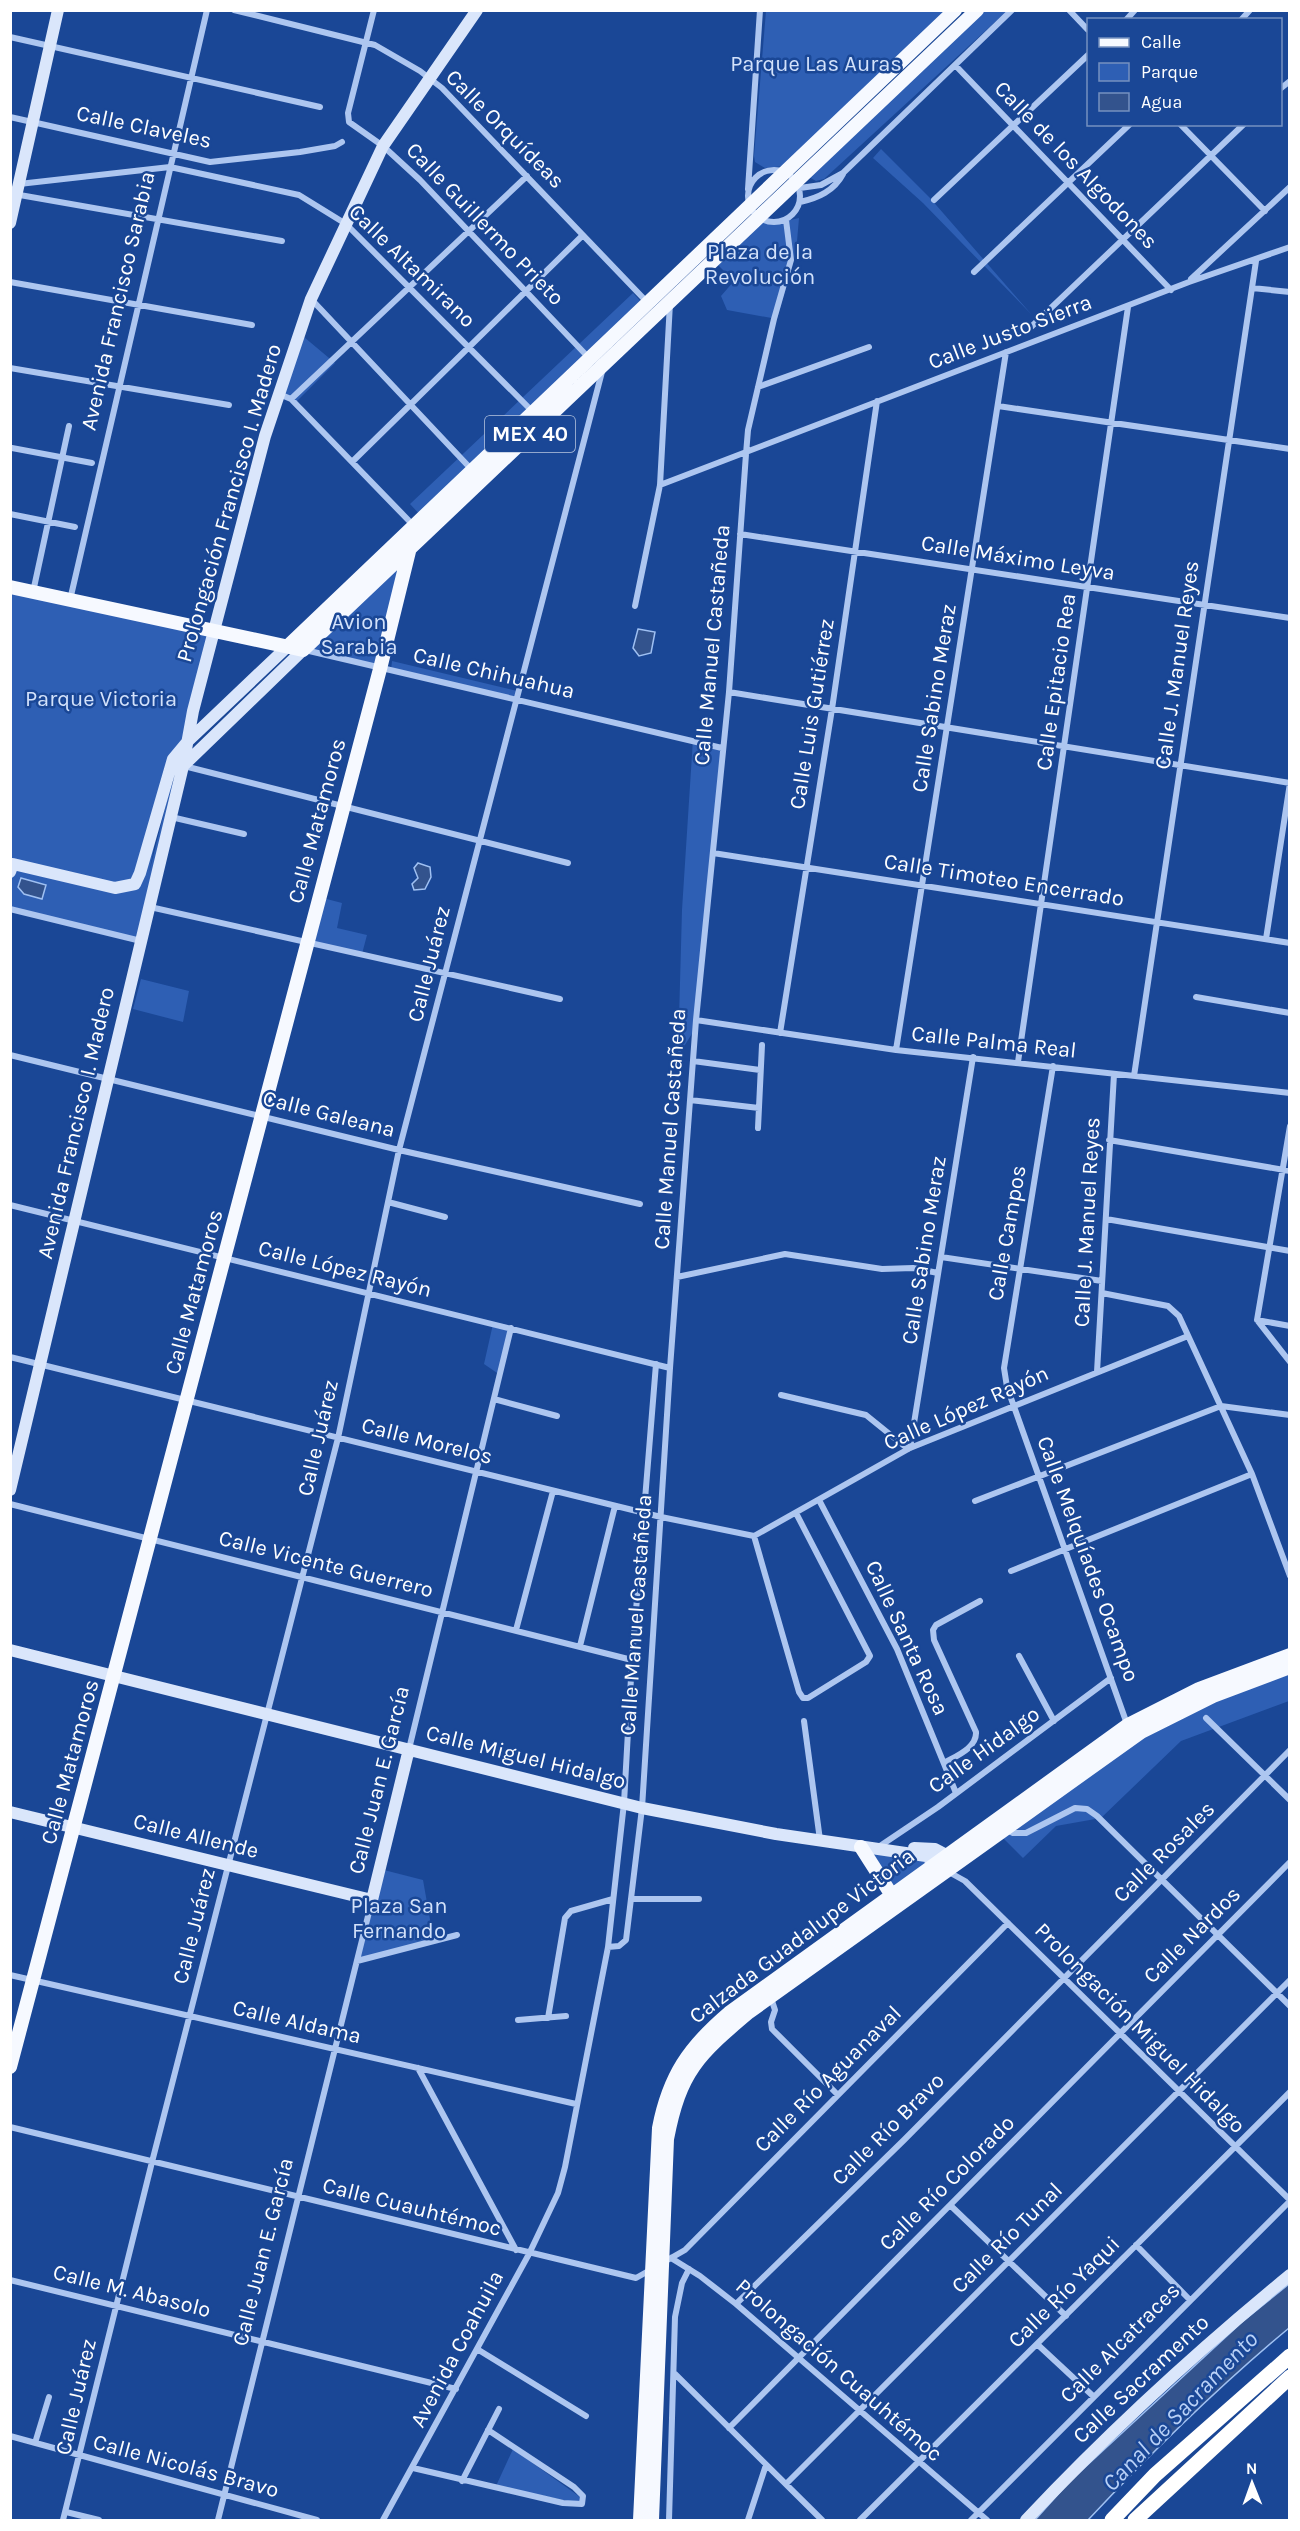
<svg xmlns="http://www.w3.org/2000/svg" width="1300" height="2531" font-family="Karla,sans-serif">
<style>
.green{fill:#2e5fb4}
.water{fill:#33538d;stroke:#9fc0f2;stroke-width:1.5}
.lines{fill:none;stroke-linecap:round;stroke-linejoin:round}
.street{stroke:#adc6f0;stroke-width:6}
.secondary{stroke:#dae6fb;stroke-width:12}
.primary{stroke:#f6f9ff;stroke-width:14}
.highway{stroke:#fff;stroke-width:15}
.labels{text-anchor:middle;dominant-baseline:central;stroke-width:5;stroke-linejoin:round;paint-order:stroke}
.shield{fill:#1a4796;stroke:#bac8e0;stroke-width:1.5}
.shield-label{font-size:21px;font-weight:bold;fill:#fff}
.park-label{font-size:22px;fill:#d3e2fb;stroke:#1a4796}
.street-label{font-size:22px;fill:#fff;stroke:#1a4796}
.water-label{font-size:24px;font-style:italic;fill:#b9d1f7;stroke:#1a4796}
</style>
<rect width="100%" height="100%" fill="#1a4796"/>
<path class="green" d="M766 11H950L785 166 765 168 755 162 754 156Z
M979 11H1007L824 179 816 181 809 177Z
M881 149 930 198 1032 315 923 203 873 158Z
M764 217 777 223 799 218 796 253 777 319 727 310 721 296 734 281 716 263Z
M633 293 645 306 423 518 410 504Z
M298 332 335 363 296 402 278 393Z
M411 548 379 667 305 650Z
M11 586 218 632 164 797 149 873 171 784 175 785 146 940 11 909Z
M392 661 517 691V699L391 670Z
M693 739 724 747 698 1024 678 1056 682 910Z
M319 897 342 903 337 928 367 935 362 954 308 941Z
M141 979 189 991 183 1022 133 1009Z
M493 1324 511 1328 500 1375 484 1364Z
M1289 1674V1701L1181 1741 1101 1818 1056 1826 1023 1858 1000 1835 1178 1713Z
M864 1848 932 1862 891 1892Z
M380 1869 423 1880 434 1942 357 1962Z
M513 2449 580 2497 581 2501 578 2503 496 2486Z"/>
<path class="water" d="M638 629 655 632 651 653 639 656 633 648Z
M418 863 430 867 431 877 425 889 414 890 412 884 418 878 414 868Z
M21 878 46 885 42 899 24 894 18 887Z
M1289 2284V2328C1218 2387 1151 2453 1088 2520H1035L1069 2482 1242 2322Z"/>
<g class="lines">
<path class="street" d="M234 10 375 45 420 71 442 88 647 302
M374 10 348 113 349 122 383 146 420 180 589 358
M1069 10 1088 30
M1126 20 1135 10
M1241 20 1250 10
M10 37 320 107
M955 65 1171 290
M1280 89 1290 81
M10 117 210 162 300 152 335 146 342 142
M1180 124 1265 211
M748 196a26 26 0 1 1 52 0a26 26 0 1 1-52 0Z
M19 184 170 167 299 195 346 224 534 413
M800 188 821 185 843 173 1012 10
M748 189 760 10
M14 194 282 241
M934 200 1088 55
M800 202C818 198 834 191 843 174
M974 272 1130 124
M1191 279 1290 187
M10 282 252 325
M1252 288 1290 292
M312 300 473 471
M1031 327 1244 124
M10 368 229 405
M758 387 869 347
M279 394 291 399 414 526
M291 399 527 176
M998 406 1290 449
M12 448 92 463
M352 462 583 235
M660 485 1189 282 1290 247
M10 514 75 527
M740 534 1290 618
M33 592 69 426
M70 600 207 10
M635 606 660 485 670 303
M305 650 722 748
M729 692 1290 783
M184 766 568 863
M171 817 244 834
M713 853 1290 943
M150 907 560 999
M10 909 141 941
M1266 939 1290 783
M1196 997 1290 1013
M696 1020 896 1050 1290 1093
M780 1033 832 709 877 401
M896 1050 1006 352
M10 1055 399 1150 640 1204
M693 1061 760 1070
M1018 1062 1128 307
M1053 1066 1004 1368 1007 1387 1127 1724
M1134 1076 1256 261
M690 1100 759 1108
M1290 1126 1257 1320 1290 1362
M758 1128 762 1045
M1109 1140 1290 1171
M388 1202 445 1217
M10 1205 670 1368
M1106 1219 1290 1251
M941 1257 1102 1281
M677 1277 785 1254 882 1269 913 1268 938 1273
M1102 1293 1168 1306 1179 1316 1252 1474 1290 1576
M1257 1320 1290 1326
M10 1357 661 1517 754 1536 910 1448 1188 1336
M1097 1372 1114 1074
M781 1395 866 1415 908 1449
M494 1399 557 1416
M910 1448 973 1057
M819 1500 897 1649 956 1793
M975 1501 1221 1406 1290 1415
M10 1504 632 1660
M754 1536 799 1692 803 1698H808L866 1662 870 1656 796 1513
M1011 1571 1252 1474
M516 1630 553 1491
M580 1646 615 1506
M1019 1656 1054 1721
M1206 1718 1290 1800
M804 1721 820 1840
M409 1749 511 1328
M944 1763C956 1756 977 1748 976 1732L934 1640 933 1630 936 1625 980 1601
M1005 1829 1013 1833H1026L1075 1808 1087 1809 1097 1816 1290 2006
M877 1848 938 1807 1111 1678
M947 1871 965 1881 1290 2200
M631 1899H699
M608 1947 619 1946 626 1940 642 1808 670 1368 696 1020 729 692 746 454 748 430 774 319 791 260 786 220
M357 1961 457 1935
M10 1975 576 2104
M771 1998 775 2010 771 2022 772 2029 837 2094
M548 2018 565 1918 571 1911 613 1899
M518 2020 566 2016
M418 2068 516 2250
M10 2127 636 2278 652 2269
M950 2205 1066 2316
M1136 2245 1189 2299
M671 2258 700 2276 736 2304 987 2520
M664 2262 685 2250 1008 1923
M10 2280 456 2389
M736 2304 904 2140 1290 1750
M1037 2344 1093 2396
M477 2349 586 2416
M674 2373 822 2520
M729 2428 1290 1862
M10 2436 317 2520
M35 2443 49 2397
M413 2468 563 2503 582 2504 583 2496 574 2487 488 2430
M462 2481 499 2409
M786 2484 1290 1980
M66 2512 99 2520
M63 2520 152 2162 338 1438 399 1150 603 368
M218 2520 372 1900
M383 2520 529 2254 558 2193 565 2167 608 1947 624 1803 632 1660 656 1364
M669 2520 675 2317 682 2283 689 2269
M748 2520 766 2465
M860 2520 1290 2092
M971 2520 1290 2201"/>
<path class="secondary" d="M10 223 58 10
M184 765 303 650
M10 872 13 864 115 888 135 884 140 873 173 759 188 741 288 646
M10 1490 183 766 193 711 265 436 311 299 383 146 477 10
M10 1650 642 1808 776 1834 926 1856 943 1868
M10 1812 372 1900 409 1749
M914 1848 935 1849 954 1859
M1026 2520C1108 2433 1197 2351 1290 2275"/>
<path class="primary" d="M10 587 303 650 977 10
M288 646 955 10
M861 1847 891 1894
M10 2067 380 669 415 527
M640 2520 659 2128C669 2076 689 2047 729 2013L1128 1725 1199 1689 1290 1655
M652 2520 667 2139C680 2071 698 2055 749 2012L1141 1732 1213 1696 1290 1667"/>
<path class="highway" d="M1112 2520 1155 2475 1290 2356
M1135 2520 1290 2377"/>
</g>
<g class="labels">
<rect class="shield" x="485" y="416" width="90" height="36" rx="4.5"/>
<g class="shield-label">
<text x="530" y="434">MEX 40</text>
</g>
<g class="park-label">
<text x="816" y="64">Parque Las Auras</text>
<text x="760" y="252">Plaza de la<tspan x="760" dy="25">Revolución</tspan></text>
<text x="359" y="622">Avion<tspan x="359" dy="25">Sarabia</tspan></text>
<text x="101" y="699">Parque Victoria</text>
<text x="399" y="1906">Plaza San<tspan x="399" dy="25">Fernando</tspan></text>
</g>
<g class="street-label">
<text transform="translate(144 127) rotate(12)">Calle Claveles</text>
<text transform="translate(505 129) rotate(45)">Calle Orquídeas</text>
<text transform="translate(1076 165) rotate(46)">Calle de los Algodones</text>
<text transform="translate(485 224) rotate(46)">Calle Guillermo Prieto</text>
<text transform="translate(412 266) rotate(44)">Calle Altamirano</text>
<text transform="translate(118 301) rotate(-77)">Avenida Francisco Sarabia</text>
<text transform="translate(1010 332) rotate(-21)">Calle Justo Sierra</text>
<text transform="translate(229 503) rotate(-74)">Prolongación Francisco I. Madero</text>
<text transform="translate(1018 558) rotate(9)">Calle Máximo Leyva</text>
<text transform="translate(712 645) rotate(-85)">Calle Manuel Castañeda</text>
<text transform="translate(1177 665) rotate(-82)">Calle J. Manuel Reyes</text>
<text transform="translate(494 673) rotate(13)">Calle Chihuahua</text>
<text transform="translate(1056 682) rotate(-82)">Calle Epitacio Rea</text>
<text transform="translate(934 698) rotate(-81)">Calle Sabino Meraz</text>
<text transform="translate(812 714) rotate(-81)">Calle Luis Gutiérrez</text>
<text transform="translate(317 821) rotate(-75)">Calle Matamoros</text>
<text transform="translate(1004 880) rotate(9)">Calle Timoteo Encerrado</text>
<text transform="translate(429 964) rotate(-76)">Calle Juárez</text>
<text transform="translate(994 1042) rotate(6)">Calle Palma Real</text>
<text transform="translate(329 1114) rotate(14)">Calle Galeana</text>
<text transform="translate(76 1123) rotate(-77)">Avenida Francisco I. Madero</text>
<text transform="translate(670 1129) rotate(-86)">Calle Manuel Castañeda</text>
<text transform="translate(1087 1222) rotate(-87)">Calle J. Manuel Reyes</text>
<text transform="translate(1007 1233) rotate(-80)">Calle Campos</text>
<text transform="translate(924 1250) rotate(-81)">Calle Sabino Meraz</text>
<text transform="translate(345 1269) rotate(14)">Calle López Rayón</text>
<text transform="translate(194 1292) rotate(-75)">Calle Matamoros</text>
<text transform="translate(966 1408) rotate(-24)">Calle López Rayón</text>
<text transform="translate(318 1438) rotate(-77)">Calle Juárez</text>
<text transform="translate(427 1441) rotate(14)">Calle Morelos</text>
<text transform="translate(1088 1559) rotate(70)">Calle Melquíades Ocampo</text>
<text transform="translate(326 1564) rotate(14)">Calle Vicente Guerrero</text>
<text transform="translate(636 1615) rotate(-86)">Calle Manuel Castañeda</text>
<text transform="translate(907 1638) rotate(65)">Calle Santa Rosa</text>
<text transform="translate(984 1750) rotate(-36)">Calle Hidalgo</text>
<text transform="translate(526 1757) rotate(14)">Calle Miguel Hidalgo</text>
<text transform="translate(70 1762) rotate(-75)">Calle Matamoros</text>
<text transform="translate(379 1780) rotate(-76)">Calle Juan E. García</text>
<text transform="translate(196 1836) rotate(14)">Calle Allende</text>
<text transform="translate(1164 1852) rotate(-45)">Calle Rosales</text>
<text transform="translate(194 1926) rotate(-76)">Calle Juárez</text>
<text transform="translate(1192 1935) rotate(-45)">Calle Nardos</text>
<text transform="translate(802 1936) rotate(-37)">Calzada Guadalupe Victoria</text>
<text transform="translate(297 2022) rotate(13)">Calle Aldama</text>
<text transform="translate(1140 2028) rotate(45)">Prolongación Miguel Hidalgo</text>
<text transform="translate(828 2079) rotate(-45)">Calle Río Aguanaval</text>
<text transform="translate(888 2129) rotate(-45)">Calle Río Bravo</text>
<text transform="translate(947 2183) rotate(-45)">Calle Río Colorado</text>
<text transform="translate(412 2207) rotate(14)">Calle Cuauhtémoc</text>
<text transform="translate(1007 2238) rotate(-45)">Calle Río Tunal</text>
<text transform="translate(263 2252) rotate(-76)">Calle Juan E. García</text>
<text transform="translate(132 2291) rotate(14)">Calle M. Abasolo</text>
<text transform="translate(1064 2292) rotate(-45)">Calle Río Yaqui</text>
<text transform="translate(1120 2343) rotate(-45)">Calle Alcatraces</text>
<text transform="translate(457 2349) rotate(-62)">Avenida Coahuila</text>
<text transform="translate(839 2370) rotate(41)">Prolongación Cuauhtémoc</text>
<text transform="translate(1141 2379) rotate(-43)">Calle Sacramento</text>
<text transform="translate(76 2397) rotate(-77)">Calle Juárez</text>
<text transform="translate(186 2466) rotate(15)">Calle Nicolás Bravo</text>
</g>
<g class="water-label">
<text transform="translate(1180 2411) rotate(-46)">Canal de Sacramento</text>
</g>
</g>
<rect width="1300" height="2531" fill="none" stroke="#ffffff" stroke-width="24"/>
<rect x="1087" y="18" width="195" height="108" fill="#1a4796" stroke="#7691c0" stroke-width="1.5"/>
<rect x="1099" y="38" width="30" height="9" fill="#f6f9ff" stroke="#7691c0" stroke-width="1.5"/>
<text x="1141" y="48" font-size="18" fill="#ffffff">Calle</text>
<rect x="1099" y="63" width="30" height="18" fill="#2e5fb4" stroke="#7691c0" stroke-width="1.5"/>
<text x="1141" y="78" font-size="18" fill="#ffffff">Parque</text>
<rect x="1099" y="93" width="30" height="18" fill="#33538d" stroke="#7691c0" stroke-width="1.5"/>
<text x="1141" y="108" font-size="18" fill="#ffffff">Agua</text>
<g transform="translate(1252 2483) rotate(359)" stroke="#1a4796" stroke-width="4.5" paint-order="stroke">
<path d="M0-4.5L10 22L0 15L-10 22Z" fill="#ffffff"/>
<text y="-9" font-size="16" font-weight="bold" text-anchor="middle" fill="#ffffff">N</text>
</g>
</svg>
